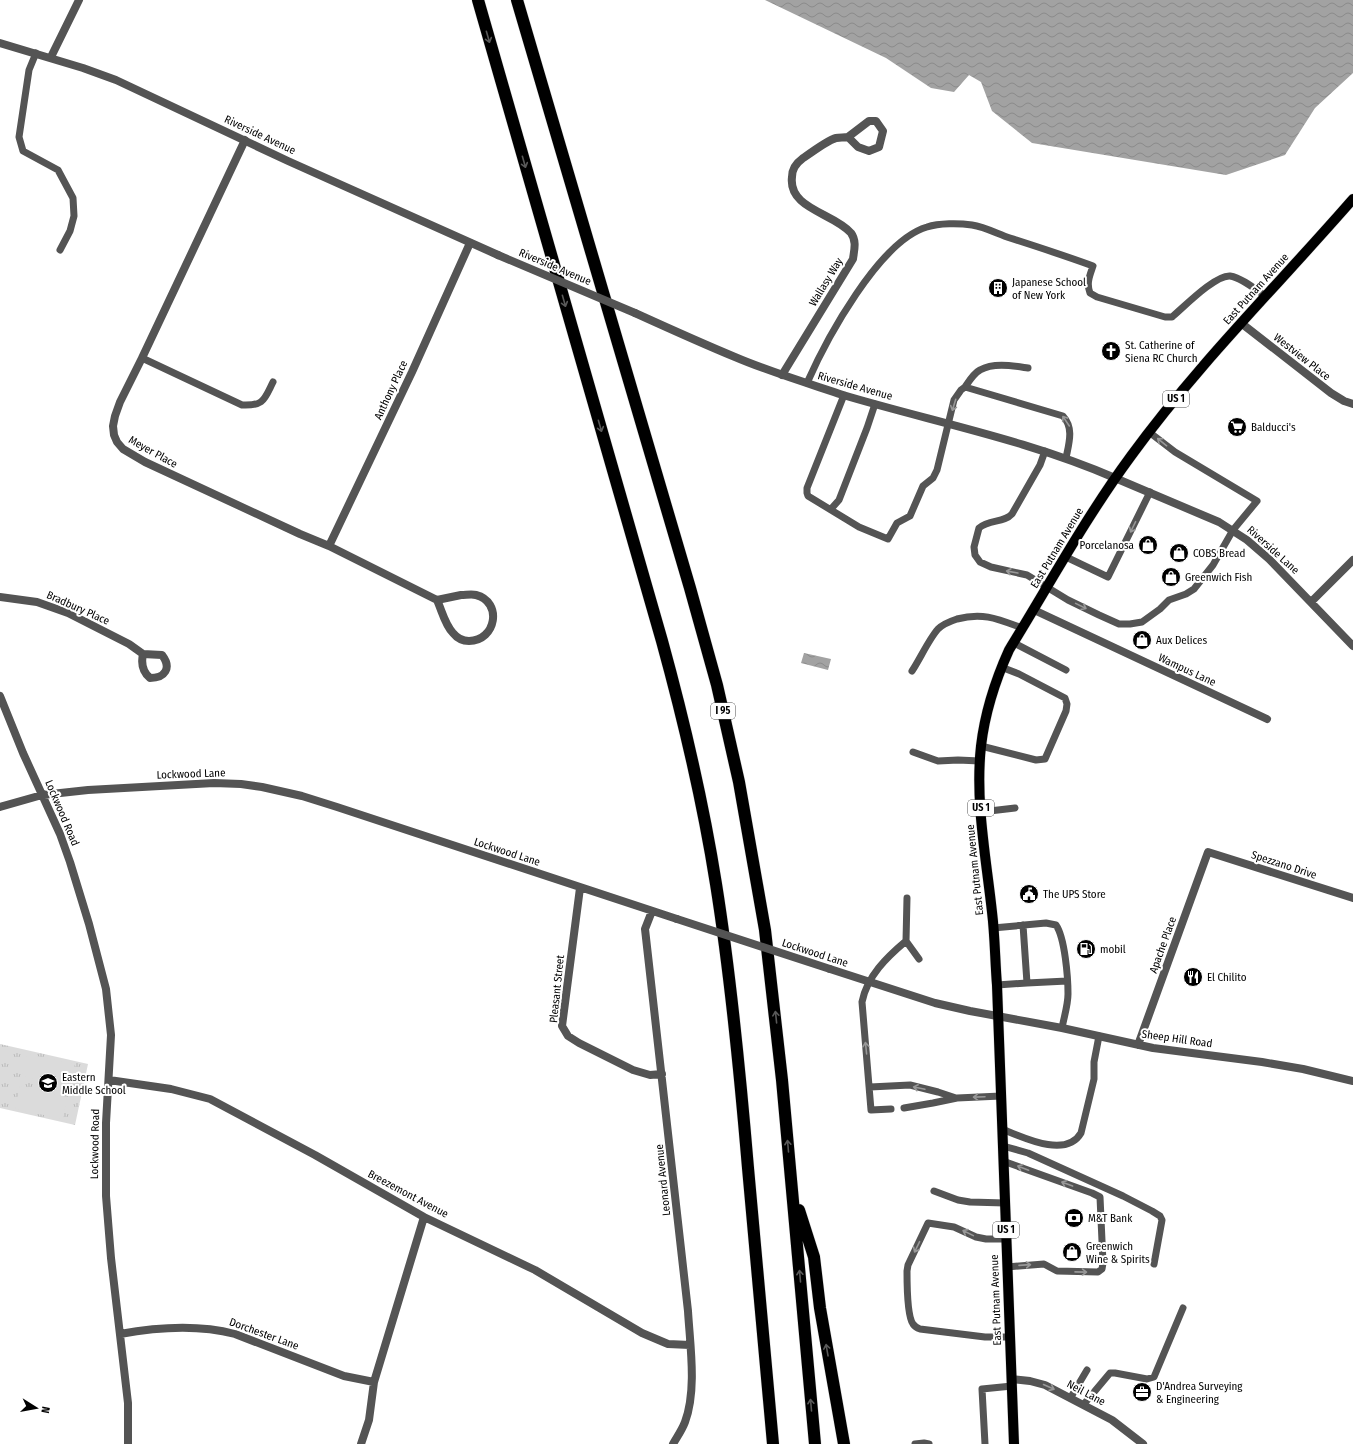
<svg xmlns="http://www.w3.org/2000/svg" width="1353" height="1444" font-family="'Fira Sans Condensed',sans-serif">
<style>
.grass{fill:url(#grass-tufts)}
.pitch{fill:#dbdbdb}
.water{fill:url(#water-waves)}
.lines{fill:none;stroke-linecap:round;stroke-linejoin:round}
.primary-casing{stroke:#dbdbdb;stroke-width:11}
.motorway-casing{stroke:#dbdbdb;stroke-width:13}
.service{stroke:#545454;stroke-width:7}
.minor{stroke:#545454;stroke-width:8}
.tertiary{stroke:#545454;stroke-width:8}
.primary{stroke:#000;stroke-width:10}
.motorway{stroke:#000;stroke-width:12}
.minor-bridge{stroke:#545454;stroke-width:8}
.tertiary-bridge{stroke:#545454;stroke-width:8}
.oneway{stroke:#595959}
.oneway2{stroke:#989898}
.labels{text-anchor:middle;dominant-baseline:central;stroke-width:4;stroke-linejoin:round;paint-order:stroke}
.shield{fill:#fff;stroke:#4c4c4c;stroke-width:1}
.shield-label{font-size:10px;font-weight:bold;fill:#000}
.street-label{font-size:11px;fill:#000;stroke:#fff}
.poi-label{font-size:11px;fill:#000;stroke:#fff;text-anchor:start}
</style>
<defs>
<pattern id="grass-tufts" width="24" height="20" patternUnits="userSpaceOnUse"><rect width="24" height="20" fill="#dbdbdb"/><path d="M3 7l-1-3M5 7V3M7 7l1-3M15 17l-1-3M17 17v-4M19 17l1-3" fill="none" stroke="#bababa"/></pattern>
<pattern id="water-waves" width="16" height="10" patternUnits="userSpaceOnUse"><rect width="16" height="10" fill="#a2a2a2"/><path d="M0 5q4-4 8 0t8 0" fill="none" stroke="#8a8a8a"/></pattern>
</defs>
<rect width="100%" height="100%" fill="#fff"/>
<path class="grass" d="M0 1044 88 1064 75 1125 0 1108Z"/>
<path class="pitch" d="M27 1054 75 1064 70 1086 22 1076Z
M20 1086 67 1097 63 1119 15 1109Z"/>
<path class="water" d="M765 0H1353V73L1315 108 1285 155 1226 175 1032 143 992 111 981 82 969 75 954 92 931 88 886 58Z
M804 653 831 659 828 670 801 663Z"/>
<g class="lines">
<g class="primary-casing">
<path id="primary" d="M1014 1444 997 985C995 961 995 936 992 912 986 857 975 801 981 746 985 712 995 681 1009 650 1049 585 1086 517 1131 456 1198 364 1279 284 1353 199"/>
</g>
<g class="motorway-casing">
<path id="motorway" d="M478 0 662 641C684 721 703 802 716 884 731 978 740 1073 748 1168 757 1260 765 1352 773 1444
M517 0 690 588 717 685 739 782 765 930 782 1080 815 1444
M799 1210 814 1257 820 1308 844 1444"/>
</g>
<path class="service" d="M36 53 29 70 19 137 23 151 58 170 73 198 74 216 70 231 60 250
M142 358 242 405C264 406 264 400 273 382
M807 383C826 340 879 241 927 227 939 223 959 223 972 225 985 227 998 234 1010 238 1038 247 1066 256 1093 266 1090 275 1086 283 1090 293L1097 297 1165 317H1172C1184 307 1215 275 1230 276 1242 278 1255 289 1265 296
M965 387C969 381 974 373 980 370 994 362 1014 366 1028 368
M844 395 807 488V493L808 496 859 527 888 539 897 523 910 516 923 486 933 478 937 470 954 400 961 390 965 387 1063 416C1074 428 1069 443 1066 458
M1045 451 1040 465 1012 514C1004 523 989 519 979 528L974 547 975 555 980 562 991 567 1027 575 1068 600 1099 615 1119 624H1130L1142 622 1160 609 1169 600 1186 594 1194 589 1213 565 1233 530 1257 501 1175 452 1149 432
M831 509 839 500 867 428 875 404
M1066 557 1108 577 1150 492
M1014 643 1066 670
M912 671C920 659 929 639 938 629 943 624 951 621 957 619 983 612 998 619 1022 628
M981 746 1036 760 1045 759 1066 711 1067 704 1065 698 1019 674 1001 667
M913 752 938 761 958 760 980 761
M981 812 1015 808
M907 898 906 941 919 959
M993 928 1046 923 1056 925C1065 938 1068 978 1068 994 1068 1005 1064 1017 1062 1028
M1027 983 1067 981
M997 985 1027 983 1023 925
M870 1087 910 1085 938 1092 956 1098
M904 1108 933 1103 957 1098 1001 1096
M891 1109 871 1110 862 1002C867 976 887 957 906 941
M1002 1129C1022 1137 1066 1159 1081 1133L1094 1079V1062L1099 1036
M1003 1146 1028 1153 1123 1196 1152 1211 1160 1216 1162 1220 1154 1264
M1003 1161 1092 1193 1100 1197 1103 1263 1102 1269 1098 1272 1057 1271 1044 1264 1007 1267
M934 1191 958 1200 970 1202 1005 1203
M1006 1239H986L976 1237 954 1227 928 1223 908 1265 907 1271C907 1282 907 1316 913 1324 915 1327 917 1328 920 1329L985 1337H1010
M1071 1397 1087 1370
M1084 1404 1110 1373H1115L1147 1379 1154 1377 1183 1308
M915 1444 924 1443 929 1444
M985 1444 982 1389 1012 1386"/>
<path class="minor" d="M51 57 79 0
M245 140 142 358 120 402 115 416 113 426 114 435 117 442 123 449 145 462 300 534 329 546 437 600
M1241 323 1331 393 1344 401 1353 404
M782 375 853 259C854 251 857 241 851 233 834 213 788 209 792 177 792 169 795 164 802 159 809 154 828 140 836 138 840 137 844 138 848 137L858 147 869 151 879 147 883 131 876 121H869L848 137
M1115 478 1219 522 1247 540 1269 559 1353 646
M329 546 412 372 470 243
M461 595C466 595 472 594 476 595 503 602 496 641 469 641 463 641 457 638 453 633 445 625 442 611 437 600Z
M0 597 37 602 68 613 129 644 143 654 162 655C172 668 165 678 150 678 143 672 141 663 143 654
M1311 602 1353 560
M1034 610 1267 719
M0 696 23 753 60 834 70 862 89 924 106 989 111 1035 106 1123V1196L111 1258 128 1403V1444
M0 807 42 795 88 790 214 783 241 784 262 787 302 796 337 807 677 919
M580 888 562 1026 568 1036 579 1043 633 1070 650 1075 662 1074
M652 911 645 929 688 1311C690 1345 697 1390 685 1422 682 1430 677 1437 673 1444
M830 969 935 1003 970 1011 1062 1028 1153 1048 1262 1062 1303 1069 1353 1081
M1138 1045 1208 852 1353 898
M109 1080 171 1089 210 1099 315 1155 424 1217 535 1270 642 1333 668 1344 690 1345
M120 1334C158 1327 197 1324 235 1334L344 1376 374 1382
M1011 1379 1030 1381 1045 1385 1112 1420 1143 1444
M361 1444 369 1420 374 1382 424 1217"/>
<path class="tertiary" d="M0 43 83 68 116 80 288 161 498 255
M635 313C668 328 701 343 735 357 770 372 807 383 843 395 934 422 1028 440 1115 478"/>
<use href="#primary" class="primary"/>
<use href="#motorway" class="motorway"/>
<path class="minor-bridge" d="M677 919 830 969"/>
<path class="tertiary-bridge" d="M498 255 635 313"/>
</g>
<defs><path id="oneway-shaft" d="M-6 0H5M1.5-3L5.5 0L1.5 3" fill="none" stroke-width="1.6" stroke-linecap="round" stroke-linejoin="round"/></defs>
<g class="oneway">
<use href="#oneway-shaft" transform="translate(488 37) rotate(74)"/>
<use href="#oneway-shaft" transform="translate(524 162) rotate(74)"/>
<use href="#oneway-shaft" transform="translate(564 301) rotate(74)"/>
<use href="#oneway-shaft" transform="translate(600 426) rotate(74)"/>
<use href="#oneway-shaft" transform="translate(776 1017) rotate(-96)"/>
<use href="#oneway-shaft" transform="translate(788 1146) rotate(-95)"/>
<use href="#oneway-shaft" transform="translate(800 1276) rotate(-95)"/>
<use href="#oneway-shaft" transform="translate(827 1350) rotate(-100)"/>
<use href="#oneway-shaft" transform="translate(811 1405) rotate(-95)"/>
</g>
<g class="oneway2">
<use href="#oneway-shaft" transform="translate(954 405) rotate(107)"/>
<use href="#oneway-shaft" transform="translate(1066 421) rotate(-124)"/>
<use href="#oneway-shaft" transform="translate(1162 442) rotate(-141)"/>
<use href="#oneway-shaft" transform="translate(1133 527) rotate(116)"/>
<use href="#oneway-shaft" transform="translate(1012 572) rotate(-170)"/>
<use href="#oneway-shaft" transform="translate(1081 606) rotate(26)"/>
<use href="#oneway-shaft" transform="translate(866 1048) rotate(-96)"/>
<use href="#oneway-shaft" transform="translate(919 1088) rotate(-168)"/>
<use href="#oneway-shaft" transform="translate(979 1097) rotate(178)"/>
<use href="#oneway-shaft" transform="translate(1023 1168) rotate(-159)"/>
<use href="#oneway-shaft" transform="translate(1067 1184) rotate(-160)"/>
<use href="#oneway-shaft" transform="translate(968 1233) rotate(-154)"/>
<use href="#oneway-shaft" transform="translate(917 1247) rotate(116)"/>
<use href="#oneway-shaft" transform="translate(1025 1265) rotate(-4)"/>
<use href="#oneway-shaft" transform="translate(1081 1272) rotate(1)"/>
<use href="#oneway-shaft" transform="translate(1049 1387) rotate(24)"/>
</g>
<defs>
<g id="building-disc" transform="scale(1)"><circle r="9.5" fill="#000" stroke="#fff"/><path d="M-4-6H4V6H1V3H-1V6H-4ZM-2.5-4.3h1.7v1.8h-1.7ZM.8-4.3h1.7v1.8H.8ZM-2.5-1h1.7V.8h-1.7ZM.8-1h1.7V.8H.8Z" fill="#fff"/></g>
<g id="church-disc" transform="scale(1)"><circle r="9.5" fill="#000" stroke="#fff"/><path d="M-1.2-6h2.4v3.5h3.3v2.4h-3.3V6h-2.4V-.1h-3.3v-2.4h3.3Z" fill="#fff"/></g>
<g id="supermarket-disc" transform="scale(1)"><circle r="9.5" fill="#000" stroke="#fff"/><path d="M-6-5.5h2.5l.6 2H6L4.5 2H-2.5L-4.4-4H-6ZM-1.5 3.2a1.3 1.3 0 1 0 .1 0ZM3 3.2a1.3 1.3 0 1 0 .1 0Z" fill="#fff"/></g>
<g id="shop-disc" transform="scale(1)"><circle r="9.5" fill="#000" stroke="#fff"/><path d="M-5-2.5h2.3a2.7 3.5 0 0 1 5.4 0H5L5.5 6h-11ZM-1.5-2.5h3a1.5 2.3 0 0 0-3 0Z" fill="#fff"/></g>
<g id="civic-disc" transform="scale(1)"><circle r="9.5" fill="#000" stroke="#fff"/><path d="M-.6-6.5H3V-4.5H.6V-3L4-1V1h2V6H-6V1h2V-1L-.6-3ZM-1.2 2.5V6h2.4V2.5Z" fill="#fff"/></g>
<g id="fuel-disc" transform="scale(1)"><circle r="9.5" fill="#000" stroke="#fff"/><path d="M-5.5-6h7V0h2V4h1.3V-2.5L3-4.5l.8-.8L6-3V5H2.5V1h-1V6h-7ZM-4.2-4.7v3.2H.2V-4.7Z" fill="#fff"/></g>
<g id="restaurant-disc" transform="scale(1)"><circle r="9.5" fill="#000" stroke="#fff"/><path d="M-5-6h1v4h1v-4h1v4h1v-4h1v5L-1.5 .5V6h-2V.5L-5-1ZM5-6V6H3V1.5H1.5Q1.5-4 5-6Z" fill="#fff"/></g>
<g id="school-disc" transform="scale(1)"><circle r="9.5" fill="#000" stroke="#fff"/><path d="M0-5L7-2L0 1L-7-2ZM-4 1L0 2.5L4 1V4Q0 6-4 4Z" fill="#fff"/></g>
<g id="bank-disc" transform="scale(1)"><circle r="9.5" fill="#000" stroke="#fff"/><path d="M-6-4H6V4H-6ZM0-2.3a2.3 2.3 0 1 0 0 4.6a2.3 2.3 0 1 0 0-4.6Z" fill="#fff"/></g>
<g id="office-disc" transform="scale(1)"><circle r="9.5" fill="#000" stroke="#fff"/><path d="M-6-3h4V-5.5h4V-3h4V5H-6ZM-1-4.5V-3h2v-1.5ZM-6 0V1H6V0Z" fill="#fff"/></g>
</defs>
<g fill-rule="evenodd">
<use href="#building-disc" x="998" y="288"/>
<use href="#church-disc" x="1111" y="351"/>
<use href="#supermarket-disc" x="1237" y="427"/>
<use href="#shop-disc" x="1148" y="545"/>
<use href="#shop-disc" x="1179" y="553"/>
<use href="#shop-disc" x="1171" y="577"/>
<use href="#shop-disc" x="1142" y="640"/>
<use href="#civic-disc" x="1029" y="894"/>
<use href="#fuel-disc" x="1086" y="949"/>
<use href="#restaurant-disc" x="1193" y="977"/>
<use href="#school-disc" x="48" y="1083"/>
<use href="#bank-disc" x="1074" y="1218"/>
<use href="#shop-disc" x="1072" y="1252"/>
<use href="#office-disc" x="1142" y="1392"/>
</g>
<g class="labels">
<g class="shield">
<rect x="1163" y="391" width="26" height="16" rx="3"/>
<rect x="711" y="703" width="24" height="16" rx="3"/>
<rect x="968" y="800" width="26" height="16" rx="3"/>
<rect x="993" y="1222" width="26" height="16" rx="3"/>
</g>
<g class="shield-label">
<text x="1176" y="399">US 1</text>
<text x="723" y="711">I 95</text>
<text x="981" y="808">US 1</text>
<text x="1006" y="1230">US 1</text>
</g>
<g class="street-label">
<text transform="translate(260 135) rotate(25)">Riverside Avenue</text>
<text transform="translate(555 267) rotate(23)">Riverside Avenue</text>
<text transform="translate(826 282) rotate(-59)">Wallasy Way</text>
<text transform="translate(1256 289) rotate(-48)">East Putnam Avenue</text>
<text transform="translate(1302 357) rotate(38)">Westview Place</text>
<text transform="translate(855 386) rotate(16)">Riverside Avenue</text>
<text transform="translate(391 390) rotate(-65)">Anthony Place</text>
<text transform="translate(153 452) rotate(29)">Meyer Place</text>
<text transform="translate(1057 548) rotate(-59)">East Putnam Avenue</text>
<text transform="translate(1273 550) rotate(42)">Riverside Lane</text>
<text transform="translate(78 608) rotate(24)">Bradbury Place</text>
<text transform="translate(1187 670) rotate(25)">Wampus Lane</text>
<text transform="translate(191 774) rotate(-2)">Lockwood Lane</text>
<text transform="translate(62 813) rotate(67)">Lockwood Road</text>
<text transform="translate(507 852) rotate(18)">Lockwood Lane</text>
<text transform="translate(1284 865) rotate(18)">Spezzano Drive</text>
<text transform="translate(975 870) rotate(-96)">East Putnam Avenue</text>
<text transform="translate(1163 945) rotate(-70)">Apache Place</text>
<text transform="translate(815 953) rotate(18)">Lockwood Lane</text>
<text transform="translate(557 989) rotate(-84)">Pleasant Street</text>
<text transform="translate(1177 1039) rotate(8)">Sheep Hill Road</text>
<text transform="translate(95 1144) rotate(-89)">Lockwood Road</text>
<text transform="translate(663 1180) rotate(-96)">Leonard Avenue</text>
<text transform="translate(408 1194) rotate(28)">Breezemont Avenue</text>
<text transform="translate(996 1300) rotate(-92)">East Putnam Avenue</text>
<text transform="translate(264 1334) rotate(20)">Dorchester Lane</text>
<text transform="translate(1086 1393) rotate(28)">Neil Lane</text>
</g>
<g class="poi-label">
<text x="1012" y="282">Japanese School<tspan x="1012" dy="13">of New York</tspan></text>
<text x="1125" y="345">St. Catherine of<tspan x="1125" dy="13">Siena RC Church</tspan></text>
<text x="1251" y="427">Balducci's</text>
<text x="1134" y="545" text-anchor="end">Porcelanosa</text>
<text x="1193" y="553">COBS Bread</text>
<text x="1185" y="577">Greenwich Fish</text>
<text x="1156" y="640">Aux Delices</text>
<text x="1043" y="894">The UPS Store</text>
<text x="1100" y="949">mobil</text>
<text x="1207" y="977">El Chilito</text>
<text x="62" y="1077">Eastern<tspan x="62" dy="13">Middle School</tspan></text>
<text x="1088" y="1218">M&amp;T Bank</text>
<text x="1086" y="1246">Greenwich<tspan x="1086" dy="13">Wine &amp; Spirits</tspan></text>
<text x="1156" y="1386">D'Andrea Surveying<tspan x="1156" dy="13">&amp; Engineering</tspan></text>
</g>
</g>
<g transform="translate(36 1408) rotate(101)" stroke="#ffffff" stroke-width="3" paint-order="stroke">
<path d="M0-3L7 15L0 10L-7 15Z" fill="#000000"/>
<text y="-6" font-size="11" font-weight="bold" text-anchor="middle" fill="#000000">N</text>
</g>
</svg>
